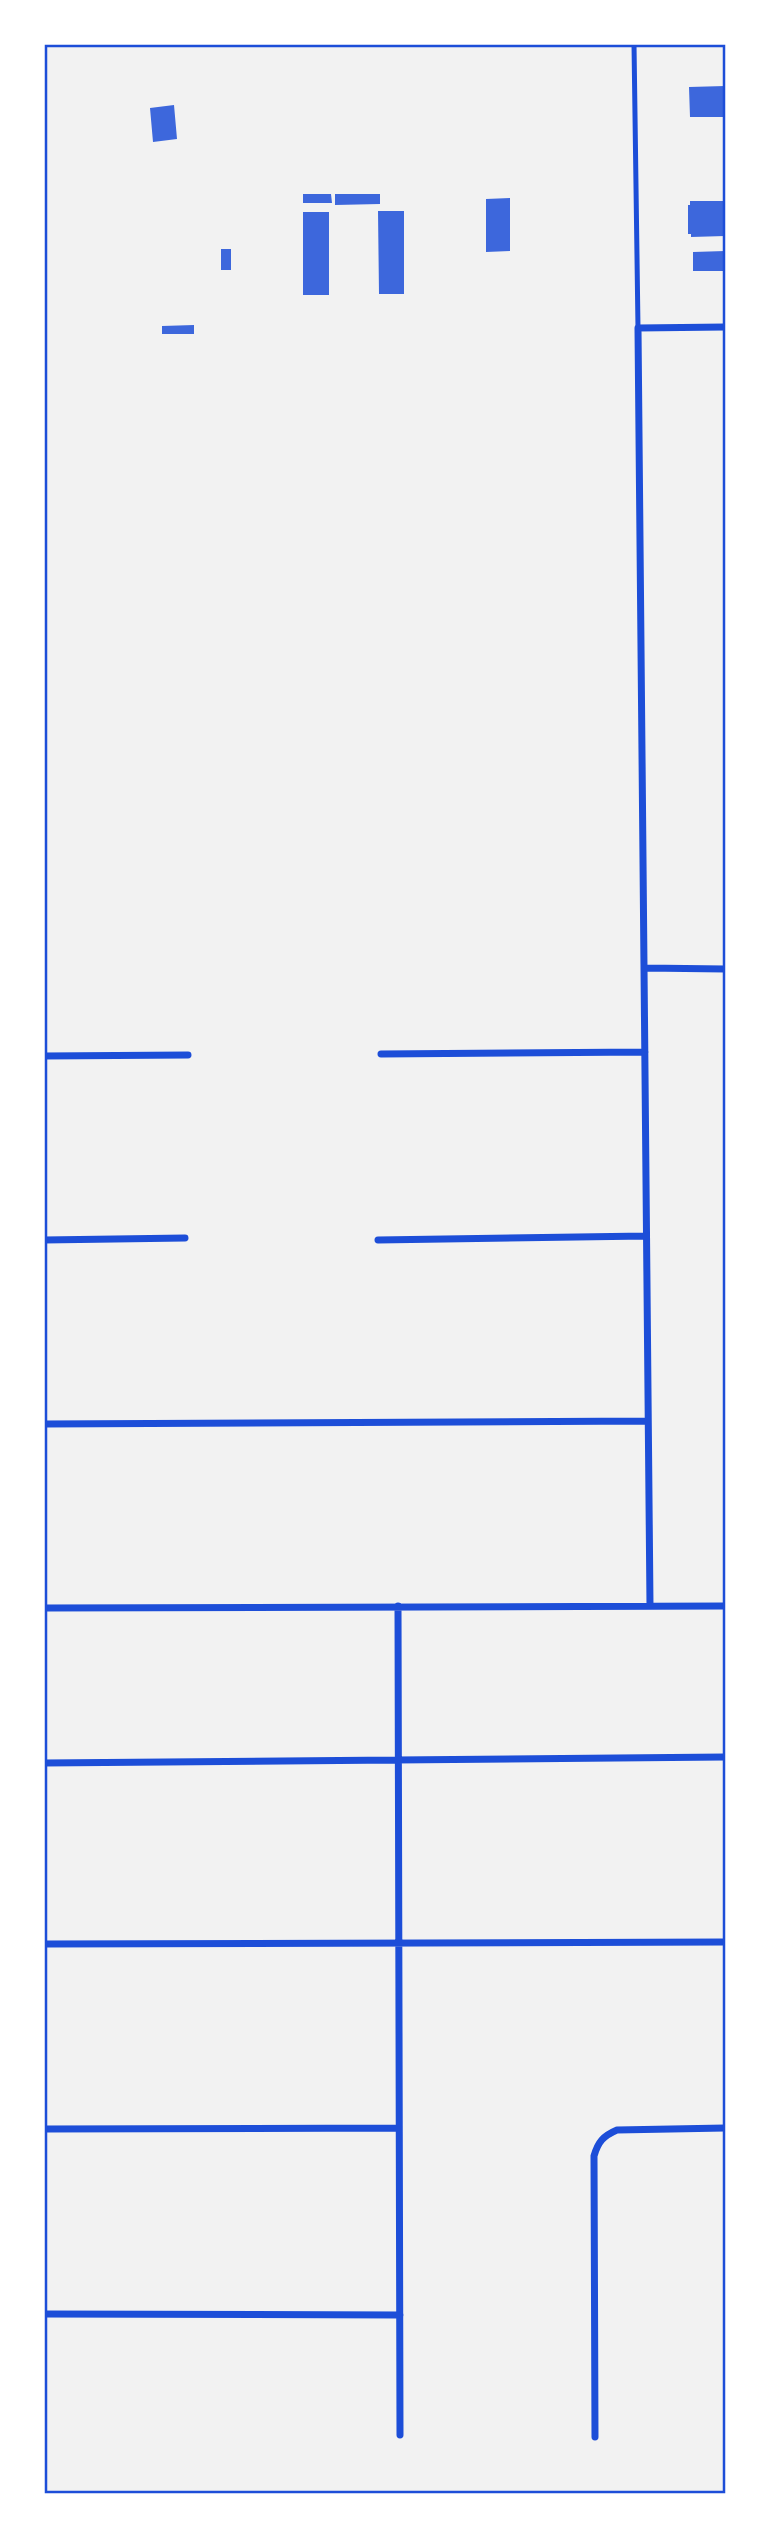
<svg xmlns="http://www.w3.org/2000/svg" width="769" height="2538" font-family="'Crimson Pro',serif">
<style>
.building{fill:#3d67dc}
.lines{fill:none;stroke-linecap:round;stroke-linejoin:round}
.service{stroke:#1d4ed8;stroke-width:5}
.minor{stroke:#1d4ed8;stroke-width:7}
.neatline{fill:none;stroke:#1d4ed8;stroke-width:2.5}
</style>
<rect width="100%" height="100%" fill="#f2f2f2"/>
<path class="building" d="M725 86V117H690L689 87Z
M174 105 177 139 153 142 150 108Z
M303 194H331L332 203H303Z
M335 194H380V204L335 205Z
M510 198V251L486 252V199Z
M690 201H725V236L691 237V234H688V205H690Z
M378 211H404V294H379Z
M303 212H329V295H303Z
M221 249H231V270H221Z
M725 251V271H693V252Z
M194 325V334H162V326Z"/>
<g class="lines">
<path class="service" d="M634 44 638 328"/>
<path class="minor" d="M645 968 725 969
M381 1054 645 1052
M44 1056 188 1055
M44 1240 185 1238
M378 1240 646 1236
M44 1424 648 1421
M650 1605 638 328 725 327
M398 1606 400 2435
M44 1608 725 1606
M44 1763 725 1757
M44 1944 725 1942
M44 2129 399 2128
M44 2314 400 2315
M595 2437 594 2156C598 2142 603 2136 617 2130L725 2128"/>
</g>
<rect width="769" height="2538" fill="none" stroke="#ffffff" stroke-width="91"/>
<rect x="46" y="46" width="678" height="2446" class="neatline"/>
</svg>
